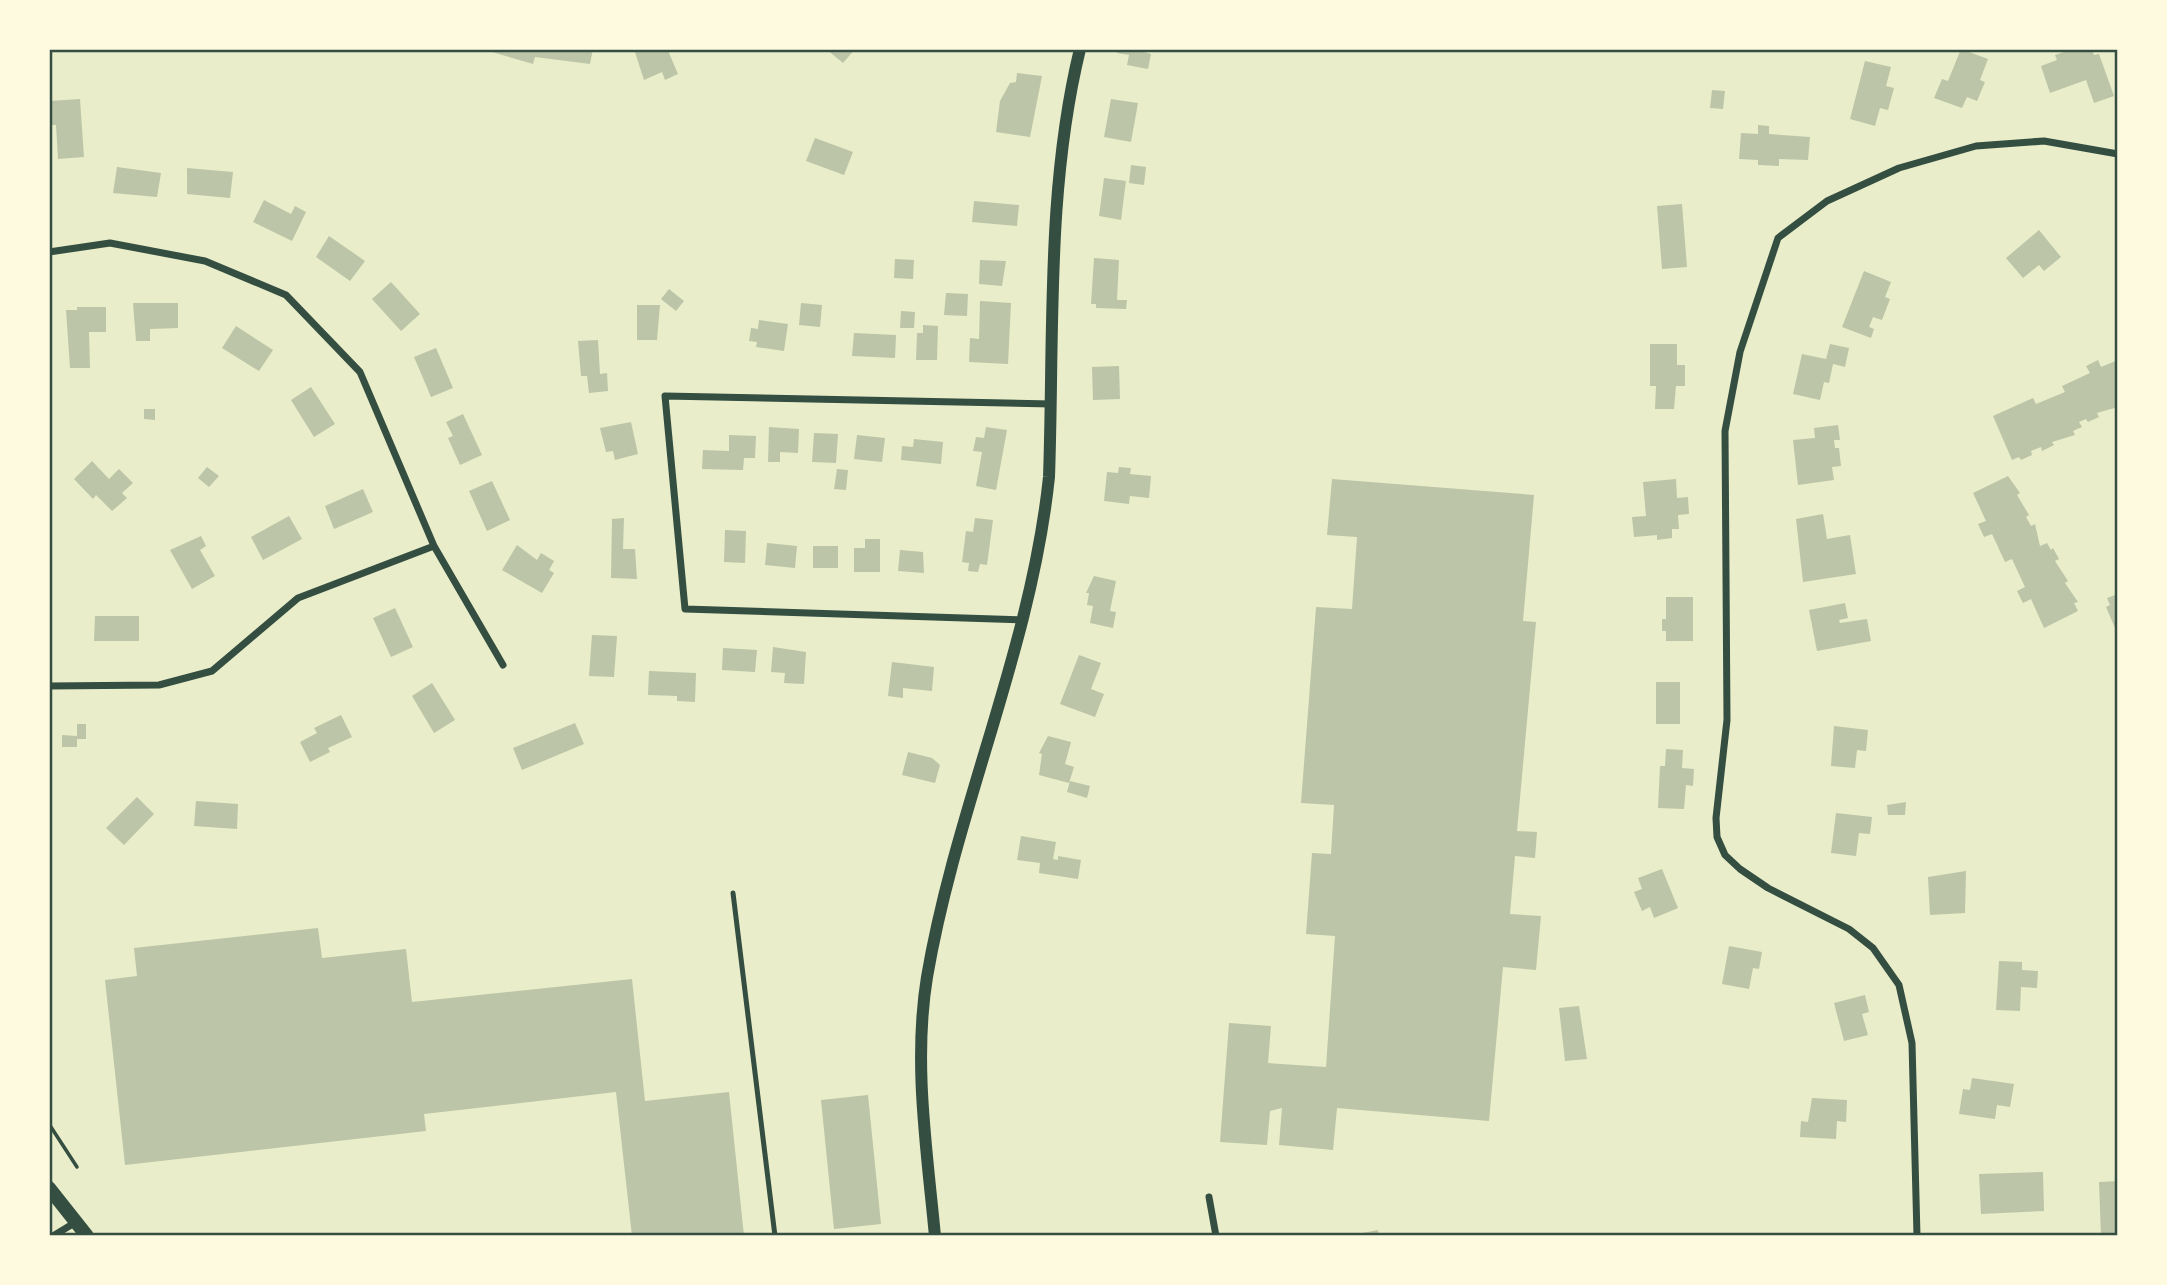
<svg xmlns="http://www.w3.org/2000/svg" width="2167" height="1285" font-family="'Golos Text',sans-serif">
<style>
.building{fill:#bcc5a7}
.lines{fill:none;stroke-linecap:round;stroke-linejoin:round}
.path{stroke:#344e41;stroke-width:3.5}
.service{stroke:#344e41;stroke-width:5}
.minor{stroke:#344e41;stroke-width:7}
.tertiary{stroke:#344e41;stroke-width:12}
.secondary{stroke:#344e41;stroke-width:14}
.neatline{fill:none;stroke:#344e41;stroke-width:2.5}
</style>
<rect width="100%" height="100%" fill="#e9edc9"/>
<path class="building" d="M482 49H593L590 64 535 57 533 64Z
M634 49H672L669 53 678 74 665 80 662 72 644 80Z
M826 49H855L843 63Z
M1117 49H1144V52L1151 54 1148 69 1127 65 1129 55 1117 53Z
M1961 49 1988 59 1980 80 1985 82 1977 101 1967 97 1962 108 1934 98 1942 79 1948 81Z
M2073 49H2092L2094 55 2099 54 2114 96 2094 103 2086 80 2050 93 2041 66 2057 60 2055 55Z
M1865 61 1891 67 1886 86 1894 88 1888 110 1880 108 1875 126 1850 119Z
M1017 73 1042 76 1030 137 996 132 1000 101 1010 83 1016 82Z
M1712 90 1725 91 1723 109 1710 108Z
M80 99 84 157 58 159 56 125H49V101Z
M1111 99 1138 103 1131 142 1104 137Z
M1758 125 1769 126V134L1810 137 1808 160 1779 159V166L1758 165V160L1739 159 1741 133 1758 134Z
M815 138 853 152 844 175 806 161Z
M1131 165 1146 167 1144 185 1129 183Z
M117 167 161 173 157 197 113 193Z
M187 168 233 172 230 198 187 194Z
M1104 178 1126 181 1121 220 1099 216Z
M264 200 291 214 295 206 306 212 292 241 253 222Z
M974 201 1019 205 1017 226 972 222Z
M1682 204 1687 267 1662 269 1657 206Z
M2039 230 2061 257 2044 271 2039 265 2023 278 2006 258Z
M329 236 365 261 350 281 316 257Z
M1094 258 1119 260 1117 300H1127L1126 309 1096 308V304H1091Z
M895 259 914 260 913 279 894 278Z
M980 260 1006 261 1002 286 979 284Z
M1864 271 1891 282 1885 297 1890 299 1882 320 1873 317 1869 327 1874 329 1871 338 1842 327Z
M391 282 420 314 401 331 372 299Z
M669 289 684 301 676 311 661 299Z
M946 293 968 294 967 316 944 315Z
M980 301 1011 303 1008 364 969 362 970 338 979 339Z
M133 303H178V328L150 329V341H136Z
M801 303 822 305 820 327 799 325Z
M637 305H660L657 340H637Z
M77 307H106V332H89L90 368H70L66 310H77Z
M901 311 915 312 914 328H900Z
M759 320 788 324 784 351 756 347 757 342 749 341 751 328 758 329Z
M923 325 938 326 937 360H916L917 333H923Z
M236 326 273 350 259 371 222 348Z
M854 333 896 335 895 358 852 356Z
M598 340 600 374 607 373 608 391 589 393 587 376H581L578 341Z
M1650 344H1677V365H1685V386H1676L1674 409H1655L1656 386H1650Z
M1830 344 1849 348 1845 367 1833 364 1829 383 1824 382 1820 400 1793 394 1802 354 1826 359Z
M436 348 453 388 431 397 414 357Z
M2098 360 2101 367 2118 360V407L2097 413 2099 417 2088 422 2086 419 2079 422 2082 427 2073 431 2075 435 2052 442 2054 445 2042 451 2041 447 2031 451 2032 455 2021 460 2019 457 2012 460 1993 416 2033 398 2036 404 2065 392 2062 386 2090 373 2086 366Z
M1119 366 1120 399 1093 400 1092 367Z
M311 387 335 424 314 437 291 400Z
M144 409H155V420L144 419Z
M463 414 482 455 460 465 448 438 453 436 446 422Z
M631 422 638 454 615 460 613 451 606 452 600 428Z
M1838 425 1840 440H1834L1835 448H1839L1841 466 1832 467 1834 480 1798 485 1793 440 1815 438 1814 428Z
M769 427 799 429 798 453 780 452V462H768Z
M986 427 1007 430 996 490 976 486 982 452 973 451 976 437 984 438Z
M814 433 838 434 836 463 812 462Z
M729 435 756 436 755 458H744L743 470 702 469 703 450 729 451Z
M857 435 885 438 882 462 854 459Z
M914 439 943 442 941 464 901 460 902 446 913 447Z
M92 461 109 479 119 469 133 483 122 493 127 498 112 511 96 495 93 499 74 479Z
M207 467 219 476 209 487 198 478Z
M1119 467 1131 468 1130 474 1151 476 1149 498 1130 496 1129 504 1104 501 1107 472 1118 473Z
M837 469 848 470 846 490 834 489Z
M2008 476 2020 493 2017 495 2029 515 2026 517 2031 526 2035 524 2040 546 2047 543 2051 550 2053 548 2059 559 2055 561 2068 581 2065 583 2078 602 2074 603 2078 611 2044 628 2031 599 2023 603 2017 591 2025 587 2012 559 2005 562 1992 534 1984 537 1978 524 1986 521 1973 493Z
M1332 479 1534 495 1523 621 1536 622 1517 831 1537 832 1535 858 1515 856 1510 914 1541 916 1536 970 1503 967 1489 1121 1337 1108 1333 1150 1279 1145 1282 1108 1270 1111 1267 1145 1220 1142 1229 1023 1271 1026 1268 1063 1326 1067 1335 936 1306 934 1312 853 1331 854 1334 805 1301 803 1316 607 1352 609 1357 537 1327 535Z
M1676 479 1677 498 1688 497 1689 514 1678 515 1679 529H1672V538L1657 540V535L1634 537 1632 517 1646 516 1643 482Z
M492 481 510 520 487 531 469 491Z
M363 489 373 512 334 529 325 506Z
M1823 514 1827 539 1850 535 1856 574 1803 582 1796 519Z
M289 516 302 539 263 560 251 537Z
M624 518 623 549H635L637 579 611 578 612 519Z
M975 518 993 520 987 565 980 564 978 572 968 571 969 563 962 562 966 531 973 532Z
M725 530 746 531 745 563 724 562Z
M201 536 206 546 200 550 215 576 192 589 170 550Z
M865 539H880V572H854V548H865Z
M767 543 797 546 795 568 765 565Z
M517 545 537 560 541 553 554 561 549 570 554 573 542 593 502 570Z
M813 546H838V568H813Z
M900 550 923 552 924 573 898 571Z
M1094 576 1116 581 1110 611 1116 612 1113 628 1090 623 1093 606 1087 605 1089 593H1086Z
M2118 594V635L2106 607 2110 605 2107 598Z
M1666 597H1693V641H1666V631H1662V619H1666Z
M1845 603 1848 618 1839 620 1840 623 1867 619 1871 641 1817 651 1809 610Z
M395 608 413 647 391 657 373 618Z
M95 616H139V641H94Z
M592 635 617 636 614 677 589 676Z
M773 647 806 652 804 684 784 683 785 673 771 672Z
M723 648 757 650 755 672 722 670Z
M1079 655 1101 663 1091 689 1104 694 1095 717 1060 704Z
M892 662 934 667 932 691 903 688V698L888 696Z
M649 671 696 673 695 702 677 701V696L648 695Z
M1656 682H1680V724H1656Z
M432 683 455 720 434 733 412 696Z
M341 715 352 737 328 748 330 752 310 762 300 742 317 733 314 728Z
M575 723 584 744 522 770 513 748Z
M77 724H86V739H77V747H62V735L77 736Z
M1834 726 1868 730 1866 751 1857 750 1855 768 1831 766Z
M1048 736 1071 742 1065 764 1074 767 1069 783 1039 775 1042 754 1039 753Z
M1666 749 1683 750 1682 768 1694 769 1693 786 1686 785 1684 809 1658 808 1660 766H1665Z
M908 752 932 758 940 765 935 783 902 775Z
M1070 781 1090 786 1087 798 1067 792Z
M137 797 154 814 124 845 106 828Z
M196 801 238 804 237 829 194 826Z
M1906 802 1905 815H1888L1887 805Z
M1836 813 1872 817 1870 834 1859 833 1856 856 1831 853Z
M1021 836 1056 842 1053 859 1058 860V856L1081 860 1078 879 1039 873 1040 863 1017 860Z
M1662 869 1678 908 1654 918 1650 907 1642 911 1634 892 1642 889 1638 878Z
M1966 871 1965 913 1930 915 1928 877Z
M318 928 322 958 406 949 412 1002 632 979 645 1101 729 1092 744 1236H632L616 1092 424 1114 426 1131 125 1165 105 980 137 976 134 948Z
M1729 946 1762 952 1759 969 1753 968 1749 989 1722 984Z
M1999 961 2022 962V970L2038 971 2037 988 2021 987 2020 1011 1996 1010Z
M1865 995 1869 1012 1862 1014 1868 1035 1844 1041 1834 1003Z
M1579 1006 1587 1059 1565 1061 1559 1008Z
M1972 1078 2014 1084 2010 1107 1997 1105 1995 1119 1959 1114 1963 1089 1970 1090Z
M868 1095 881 1224 834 1229 821 1100Z
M1812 1098 1847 1100 1846 1122 1837 1121 1836 1139 1800 1137 1801 1121 1808 1122Z
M2043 1172 2044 1211 1981 1214 1979 1174Z
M2118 1181V1236H2101L2099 1182Z
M1378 1230 1379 1236H1357V1234Z"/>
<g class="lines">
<path class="path" d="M49 1124 77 1167"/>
<path class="service" d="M733 893 775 1236"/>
<path class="minor" d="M49 252 110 243 205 261 286 295 360 372 434 546 503 665
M1023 620 685 609 665 396 1052 404
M49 686 159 685 212 671 298 598 434 546
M1209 1197 1216 1236
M53 1236 76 1222
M1917 1236 1912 1043 1899 985 1873 948 1849 929 1768 888 1740 869 1725 855 1717 837 1716 818 1727 720 1725 431 1740 352 1778 238 1827 201 1899 168 1976 146 2044 141 2118 154"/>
<path class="tertiary" d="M935 1236C927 1151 913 1062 927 977 956 807 1031 649 1049 477 1054 336 1046 188 1080 49"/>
<path class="secondary" d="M49 1188 87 1236"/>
</g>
<rect width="2167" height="1285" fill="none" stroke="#fefae0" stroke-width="102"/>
<rect x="51" y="51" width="2065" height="1183" class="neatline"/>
</svg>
